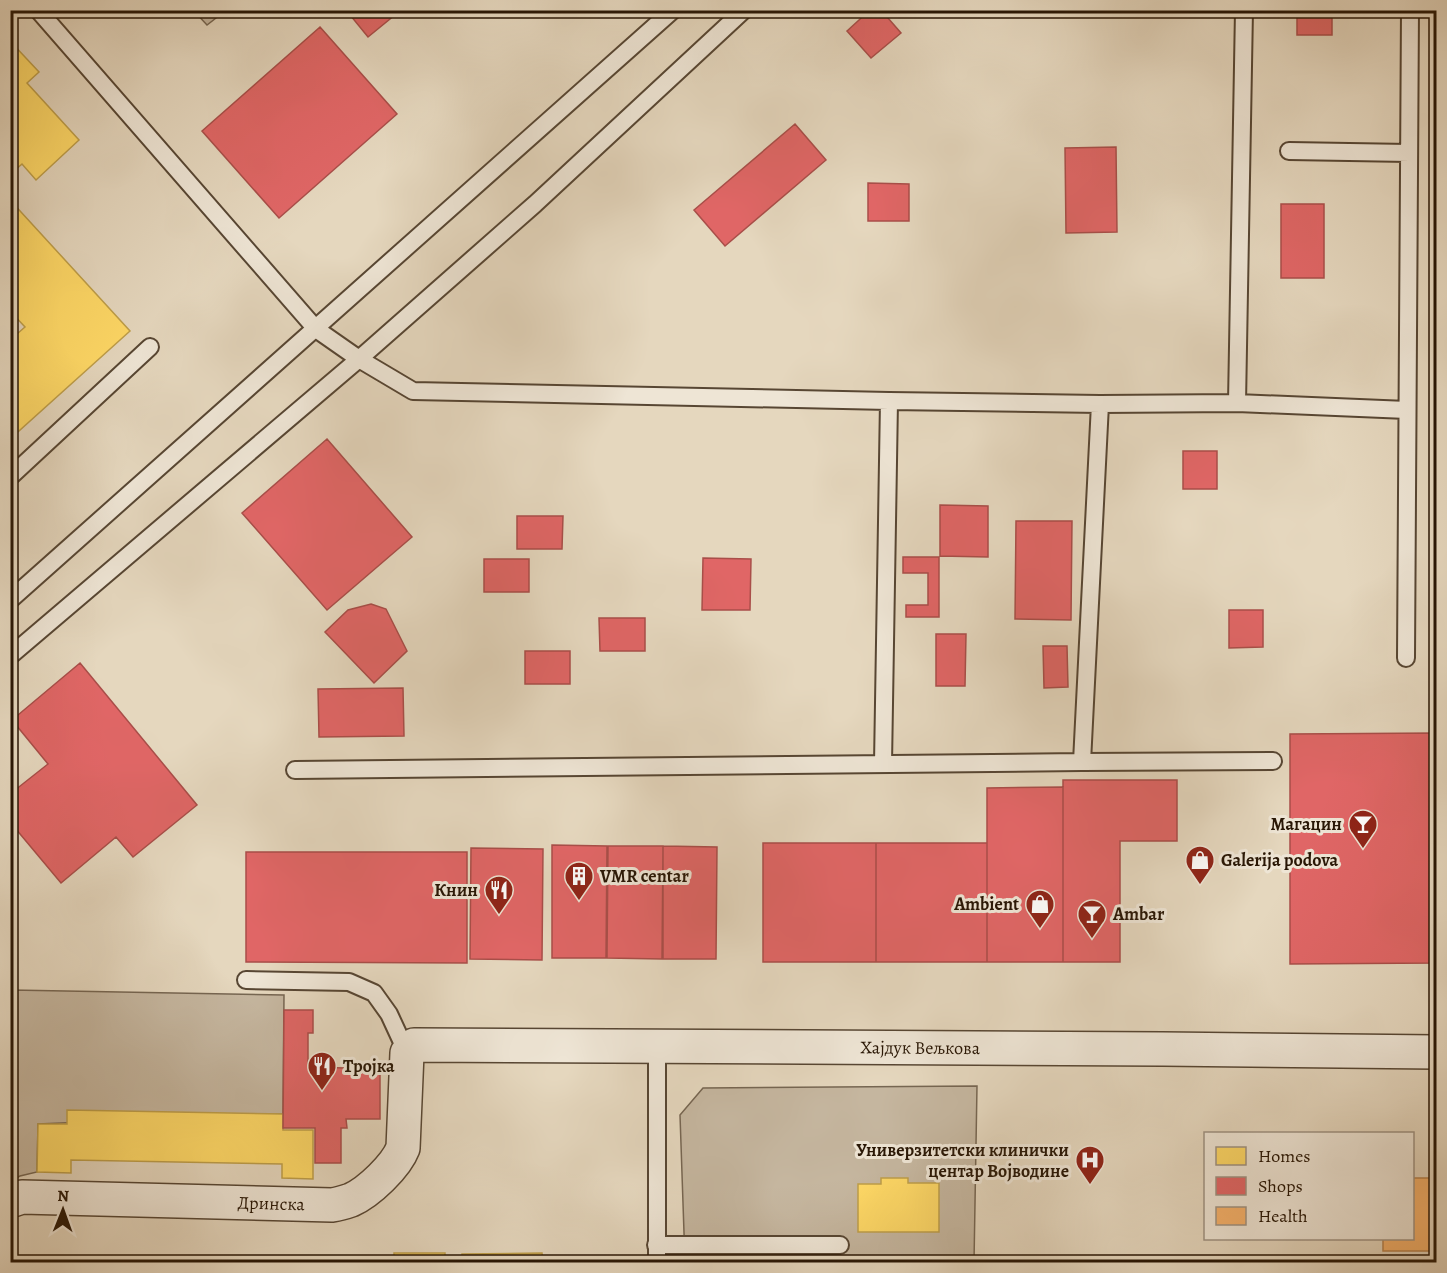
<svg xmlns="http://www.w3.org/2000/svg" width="1447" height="1273" font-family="Alegreya,serif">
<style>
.green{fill:#c5b69f;stroke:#766652;stroke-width:1.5}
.homes{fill:#ffd966;stroke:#be9e49;stroke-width:1.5}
.shops{fill:#e06666;stroke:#a94e49;stroke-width:1.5}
.health{fill:#f6b26b;stroke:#b8834c;stroke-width:1.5}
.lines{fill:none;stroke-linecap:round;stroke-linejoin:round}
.service-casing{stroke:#574633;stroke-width:20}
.minor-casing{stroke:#574633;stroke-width:36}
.service{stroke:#eee5d5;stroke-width:16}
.minor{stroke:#eee5d5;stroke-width:33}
.labels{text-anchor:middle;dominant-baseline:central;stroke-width:6;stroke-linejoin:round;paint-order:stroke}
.poi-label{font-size:18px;font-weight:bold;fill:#281605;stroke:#eee5d5;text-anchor:end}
.street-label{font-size:18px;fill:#281605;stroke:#eee5d5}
</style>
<rect width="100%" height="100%" fill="#e5d7be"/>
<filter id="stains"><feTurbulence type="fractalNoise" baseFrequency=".00333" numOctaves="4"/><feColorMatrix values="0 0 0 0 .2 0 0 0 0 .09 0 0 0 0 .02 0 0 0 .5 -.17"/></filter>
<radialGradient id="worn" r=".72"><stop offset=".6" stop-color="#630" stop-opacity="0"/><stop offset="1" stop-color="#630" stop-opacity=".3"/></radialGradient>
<path class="green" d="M194 11H225L207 25Z
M11 990 284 995 283 1114 38 1124 37 1172 20 1176 11 1182Z
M977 1086 974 1262H685L680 1115 703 1088Z"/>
<path class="homes" d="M10 41 39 72 27 83 79 140 36 180 22 164 14 171 10 167Z
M10 200 130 331 10 439V340L25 327 10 311Z
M67 1110 283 1114V1130H313V1179L282 1178V1164L71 1160V1173L37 1172 38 1124H67Z
M881 1178H908V1183H939V1232H858V1184H881Z
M394 1253H445V1262H358V1256H394Z
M542 1253 543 1262H462V1254Z
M36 1257H111L112 1262H36Z
M144 1258 222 1260V1262H144Z
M250 1259H324V1262H250Z"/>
<path class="shops" d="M346 10H401L368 37Z
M870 10H881L901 33 871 58 847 31Z
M1297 10H1332V35H1297Z
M320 27 397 114 279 218 202 131Z
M795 124 826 160 725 246 694 210Z
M1116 147 1117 232 1066 233 1065 148Z
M868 183 909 184V221H868Z
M1281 204H1324V278H1281Z
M327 439 412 537 327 610 242 513Z
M1183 451H1217V489H1183Z
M940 505 988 506V557L940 556Z
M517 516H563L562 549H517Z
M1016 521H1072L1071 620 1015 619Z
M903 557H939V617H906V605H928V573H903Z
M703 558 751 559 750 610H702Z
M484 559H529V592H484Z
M371 604 386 609 407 651 374 683 325 632 348 610Z
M1229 610H1263V647L1229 648Z
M599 618H645V651H600Z
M936 634H966L965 686H936Z
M1043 646H1067L1068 687 1044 688Z
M525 651H570V684H525Z
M80 663 197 805 133 857 116 837 61 883 10 822V794L48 764 12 720Z
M403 688 404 736 319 737 318 689Z
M1436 733V963L1290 964V734Z
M1063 780H1177V841H1120V962H1063Z
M1063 787V962H987V788Z
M763 843H876V962H763Z
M876 843H987V962H876Z
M552 845 607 846 606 958H552Z
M608 846H663L662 959 607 958Z
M663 846 717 847 716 959H663Z
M471 848 543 849 542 960 470 959Z
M246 852H467V963L246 962Z
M284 1010H313V1033H308V1067L346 1068 347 1072 380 1073V1119H346L347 1128H341V1163H315V1128H283Z"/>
<path class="health" d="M1431 1129H1436V1262H1430V1251H1383V1238H1412V1178H1431Z"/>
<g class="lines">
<g class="service-casing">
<path id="service" d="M38 10 316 329 359 359 413 391 889 401 1100 404 1237 403 1407 410
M1289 151 1409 153
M1237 403 1244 10
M1100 404 1082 762 1273 761
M10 477 150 347
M10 600 673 10
M10 656 359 359 535 204 744 10
M1406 658 1410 10
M883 764 889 401
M295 770 1082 762
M246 980 349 982 374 993 389 1014 407 1053
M656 1245H840
M657 1262V1047"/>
</g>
<g class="minor-casing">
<g id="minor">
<path id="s1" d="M10 1201 22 1197 332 1205C338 1204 345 1202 351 1200 369 1192 396 1166 403 1148L407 1053 414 1045 1163 1049 1436 1052"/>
</g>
</g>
<use href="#service" class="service"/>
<use href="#minor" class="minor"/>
</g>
<defs>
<g id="bar-pin" transform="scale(1.5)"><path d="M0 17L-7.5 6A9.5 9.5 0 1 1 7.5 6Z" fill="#8f2418" stroke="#eee5d5"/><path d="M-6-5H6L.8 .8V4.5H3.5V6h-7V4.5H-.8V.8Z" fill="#fff"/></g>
<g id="shop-pin" transform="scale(1.5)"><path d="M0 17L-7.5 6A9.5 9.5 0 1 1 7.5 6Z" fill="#8f2418" stroke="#eee5d5"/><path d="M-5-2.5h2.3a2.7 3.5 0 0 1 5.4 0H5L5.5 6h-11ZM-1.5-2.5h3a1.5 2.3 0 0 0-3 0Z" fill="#fff"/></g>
<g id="building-pin" transform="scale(1.5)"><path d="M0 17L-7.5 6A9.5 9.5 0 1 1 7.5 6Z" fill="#8f2418" stroke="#eee5d5"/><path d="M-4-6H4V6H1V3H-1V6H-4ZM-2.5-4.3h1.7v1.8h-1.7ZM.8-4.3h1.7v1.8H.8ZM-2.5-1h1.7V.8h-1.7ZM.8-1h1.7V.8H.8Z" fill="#fff"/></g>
<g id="restaurant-pin" transform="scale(1.5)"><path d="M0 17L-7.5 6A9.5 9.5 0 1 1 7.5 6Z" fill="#8f2418" stroke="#eee5d5"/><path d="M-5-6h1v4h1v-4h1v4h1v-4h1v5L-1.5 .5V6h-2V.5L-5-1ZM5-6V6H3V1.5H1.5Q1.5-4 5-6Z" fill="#fff"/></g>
<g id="hospital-pin" transform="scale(1.5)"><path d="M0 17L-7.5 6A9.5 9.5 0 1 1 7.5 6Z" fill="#8f2418" stroke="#eee5d5"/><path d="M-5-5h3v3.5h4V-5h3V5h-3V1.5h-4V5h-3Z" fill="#fff"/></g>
</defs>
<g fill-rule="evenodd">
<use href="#bar-pin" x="1363" y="824"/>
<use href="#shop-pin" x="1200" y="860"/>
<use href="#building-pin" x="579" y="876"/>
<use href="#restaurant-pin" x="499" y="890"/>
<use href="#shop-pin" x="1040" y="904"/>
<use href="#bar-pin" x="1092" y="914"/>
<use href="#restaurant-pin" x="322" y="1066"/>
<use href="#hospital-pin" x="1090" y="1160"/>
</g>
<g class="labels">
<g class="poi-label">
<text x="1342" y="824">Магацин</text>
<text x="1221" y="860" text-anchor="start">Galerija podova</text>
<text x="600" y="876" text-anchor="start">VMR centar</text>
<text x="478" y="890">Книн</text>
<text x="1019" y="904">Ambient</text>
<text x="1113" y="914" text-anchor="start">Ambar</text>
<text x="343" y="1066" text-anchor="start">Тројка</text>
<text x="1069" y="1150">Универзитетски клинички<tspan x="1069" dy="21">центар Војводине</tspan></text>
</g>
<g class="street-label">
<text stroke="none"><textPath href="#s1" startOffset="1029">Хајдук Вељкова</textPath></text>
<text stroke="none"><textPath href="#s1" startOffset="262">Дринска</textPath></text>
</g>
</g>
<rect width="1447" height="1273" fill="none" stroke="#e5d7be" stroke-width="36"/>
<rect x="12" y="12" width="1423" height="1249" fill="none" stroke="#281605" stroke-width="3"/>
<rect x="18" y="18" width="1411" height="1237" fill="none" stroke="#281605" stroke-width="1.5"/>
<rect x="1204" y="1132" width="210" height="108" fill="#eee5d5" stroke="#9f9282" stroke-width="1.5"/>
<rect x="1216" y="1147" width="30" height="18" fill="#ffd966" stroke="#9f9282" stroke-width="1.5"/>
<text x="1258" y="1162" font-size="18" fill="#281605">Homes</text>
<rect x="1216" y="1177" width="30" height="18" fill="#e06666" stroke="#9f9282" stroke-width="1.5"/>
<text x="1258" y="1192" font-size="18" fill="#281605">Shops</text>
<rect x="1216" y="1207" width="30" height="18" fill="#f6b26b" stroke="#9f9282" stroke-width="1.5"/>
<text x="1258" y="1222" font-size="18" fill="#281605">Health</text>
<g transform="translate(63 1210) rotate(1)" stroke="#eee5d5" stroke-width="4.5" paint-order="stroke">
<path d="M0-4.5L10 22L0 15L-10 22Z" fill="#281605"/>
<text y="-9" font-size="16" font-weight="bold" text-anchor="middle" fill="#281605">N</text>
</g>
<rect width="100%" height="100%" filter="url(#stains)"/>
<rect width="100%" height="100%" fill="url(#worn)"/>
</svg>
